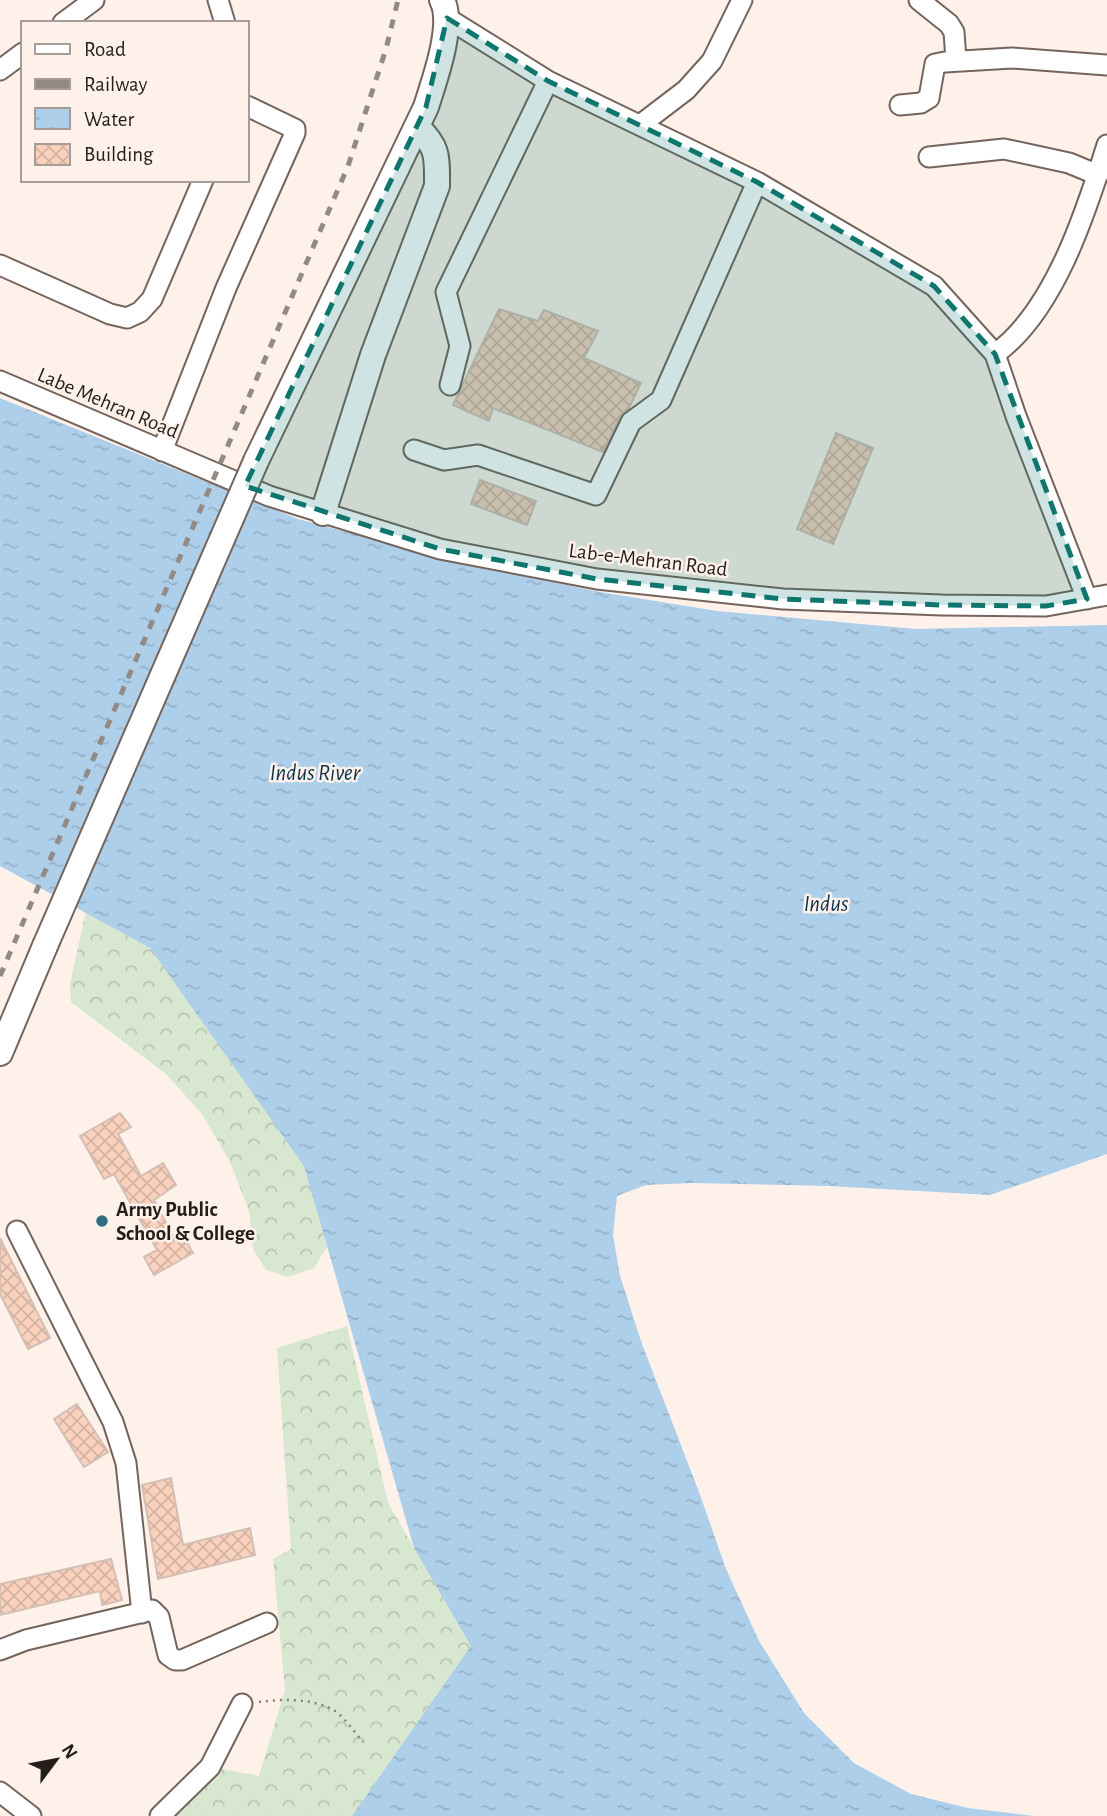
<svg xmlns="http://www.w3.org/2000/svg" width="1107" height="1816" font-family="'Alegreya Sans',sans-serif">
<style>
.forest{fill:url(#forest-crowns)}
.water{fill:url(#water-ripples)}
.building{fill:url(#building-cross-hatch);stroke:#d3bfb6;stroke-width:2}
.lines{fill:none;stroke-linecap:round;stroke-linejoin:round}
.minor-casing{stroke:#75645b;stroke-width:23}
.major-casing{stroke:#75645b;stroke-width:28}
.path{stroke:#897f7a;stroke-width:2.5;stroke-dasharray:2 5;stroke-linecap:butt}
.minor{stroke:#fff;stroke-width:19}
.major{stroke:#fff;stroke-width:24}
.rail{stroke:#948a85;stroke-width:5;stroke-dasharray:9 9;stroke-linecap:butt}
.major-bridge-casing{stroke:#75645b;stroke-width:28;stroke-linecap:butt}
.major-bridge{stroke:#fff;stroke-width:24}
.marked{fill:#0f766e;fill-opacity:0.2;stroke:#0f766e;stroke-width:5;stroke-dasharray:14 9;stroke-linejoin:round}
.poi-dot{fill:#2f6d83;stroke:#fdf1ea;stroke-width:2.5}
.labels{text-anchor:middle;dominant-baseline:central;stroke-width:5;stroke-linejoin:round;paint-order:stroke}
.street-label{font-size:21px;fill:#251d1a;stroke:#fdf1ea}
.poi-label{font-size:21px;font-weight:bold;fill:#251d1a;stroke:#fdf1ea;text-anchor:start}
.water-label{font-size:23px;font-style:italic;fill:#08344f;stroke:#fdf1ea}
</style>
<defs>
<pattern id="forest-crowns" width="20" height="18" patternUnits="userSpaceOnUse" patternTransform="scale(1.75)"><rect width="20" height="18" fill="#d8e7cf"/><path d="M2 6a3 3 0 1 1 6 0M12 15a3 3 0 1 1 6 0" fill="none" stroke="#b9c6b1"/></pattern>
<pattern id="water-ripples" width="26" height="14" patternUnits="userSpaceOnUse" patternTransform="scale(1.75)"><rect width="26" height="14" fill="#adcfea"/><path d="M2 4q2-2 4 0t4 0M15 11q2-2 4 0t4 0" fill="none" stroke="#95b1c8"/></pattern>
<pattern id="building-cross-hatch" width="8" height="8" patternUnits="userSpaceOnUse" patternTransform="scale(1.75)"><rect width="8" height="8" fill="#f9d1bd"/><path d="M0 0l8 8M0 8l8-8" fill="none" stroke="#d5b3a2"/></pattern>
</defs>
<rect width="100%" height="100%" fill="#fdf1ea"/>
<path class="forest" d="M91 888 264 1064 336 1232 314 1268 288 1277 266 1270 253 1249 249 1211 230 1162 202 1114 166 1074 71 1002 70 984Z
M347 1326 388 1503 414 1548 446 1585 472 1646 366 1816H169L217 1768 259 1776 285 1690 273 1559 291 1549 277 1348Z"/>
<path class="water" d="M0 398 298 519 466 564 600 592 717 611 916 629 1107 625V1154L990 1195 829 1186 691 1183 646 1185 617 1196 613 1235 620 1276 642 1344 699 1492 726 1569 759 1641 804 1713 854 1763 911 1794 968 1808 1034 1816H352L471 1646 414 1548 304 1166 150 948 0 866Z"/>
<path class="building" d="M499 309 538 321 544 310 598 331 584 358 641 383 629 408 620 417 603 452 493 408 489 421 453 405Z
M836 433 873 448 833 544 797 529Z
M480 480 536 501 527 525 471 504Z
M120 1113 131 1127 118 1134 141 1176 163 1163 176 1185 154 1200 175 1240 183 1236 193 1253 154 1275 144 1257 157 1250 114 1174 104 1179 80 1136Z
M0 1238 50 1338 28 1349 0 1294Z
M77 1404 108 1452 84 1467 54 1419Z
M171 1478 183 1545 250 1528 255 1555 158 1579 142 1485Z
M111 1559 122 1600 102 1605 100 1591 0 1615V1584Z"/>
<g class="lines">
<g class="minor-casing">
<path id="minor" d="M218 0 225 23
M919 0 949 24 954 32 956 60
M447 18 548 81 757 182 934 286 995 354 1016 416 1087 599
M63 23 94 0
M0 70 23 53
M900 105 921 103 929 98 935 64 945 62 1012 58 1107 65
M640 125 686 90 712 61 742 0
M929 157 1004 149 1069 163 1098 175
M0 265 110 314 127 318 140 312 152 299 203 180
M995 354C1054 312 1086 212 1107 145
M0 381 269 496 440 549 597 579 783 599 942 605 1046 606 1107 595
M450 385 460 346 446 292 548 81
M414 450 444 460 478 455 596 495 631 422 661 400 757 182
M162 451 226 288 295 133V129L247 106
M17 1231 113 1422 126 1463 142 1613
M0 1650 26 1640 152 1610 159 1617 168 1655 175 1660H182L267 1623
M0 1792 31 1816
M160 1816 210 1767 242 1704"/>
</g>
<g class="major-casing">
<path id="major" d="M256 461 426 107C434 81 455 25 442 0
M323 513 373 355 437 186C437 157 439 148 417 127
M0 1053 45 946"/>
</g>
<path class="path" d="M259 1702C283 1699 309 1698 332 1709 344 1716 354 1732 363 1742"/>
<use href="#minor" class="minor"/>
<use href="#major" class="major"/>
<path class="rail" d="M0 976 348 166 386 49 398 0"/>
<g class="major-bridge-casing">
<path id="major-bridge" d="M45 946 256 461"/>
</g>
<use href="#major-bridge" class="major-bridge"/>
</g>
<path class="marked" d="M447 18 548 81 757 182 934 286 995 354 1087 599 1046 606 942 605 783 599 597 579 440 549 245 486 426 107Z"/>
<circle class="poi-dot" cx="102" cy="1221" r="7"/>
<g class="labels">
<g class="street-label">
<text transform="translate(108 403) rotate(23)">Labe Mehran Road</text>
<text transform="translate(648 560) rotate(7)">Lab-e-Mehran Road</text>
</g>
<g class="poi-label">
<text x="116" y="1209">Army Public<tspan x="116" dy="24">School &amp; College</tspan></text>
</g>
<g class="water-label">
<text x="315" y="773">Indus River</text>
<text x="826" y="904">Indus</text>
</g>
</g>
<rect x="21" y="21" width="228" height="161" fill="#fdf1ea" stroke="#a79c97" stroke-width="2"/>
<rect x="35" y="44" width="35" height="10" fill="#ffffff" stroke="#a79c97" stroke-width="2"/>
<text x="84" y="56" font-size="21" fill="#251d1a">Road</text>
<rect x="35" y="79" width="35" height="10" fill="#948a85" stroke="#a79c97" stroke-width="2"/>
<text x="84" y="91" font-size="21" fill="#251d1a">Railway</text>
<rect x="35" y="108" width="35" height="21" fill="url(#water-ripples)" stroke="#a79c97" stroke-width="2"/>
<text x="84" y="126" font-size="21" fill="#251d1a">Water</text>
<rect x="35" y="144" width="35" height="21" fill="url(#building-cross-hatch)" stroke="#a79c97" stroke-width="2"/>
<text x="84" y="161" font-size="21" fill="#251d1a">Building</text>
<g transform="translate(56 1760) rotate(58)" stroke="#fdf1ea" stroke-width="5" paint-order="stroke">
<path d="M0-5L12 26L0 18L-12 26Z" fill="#251d1a"/>
<text y="-10" font-size="19" font-weight="bold" text-anchor="middle" fill="#251d1a">N</text>
</g>
</svg>
